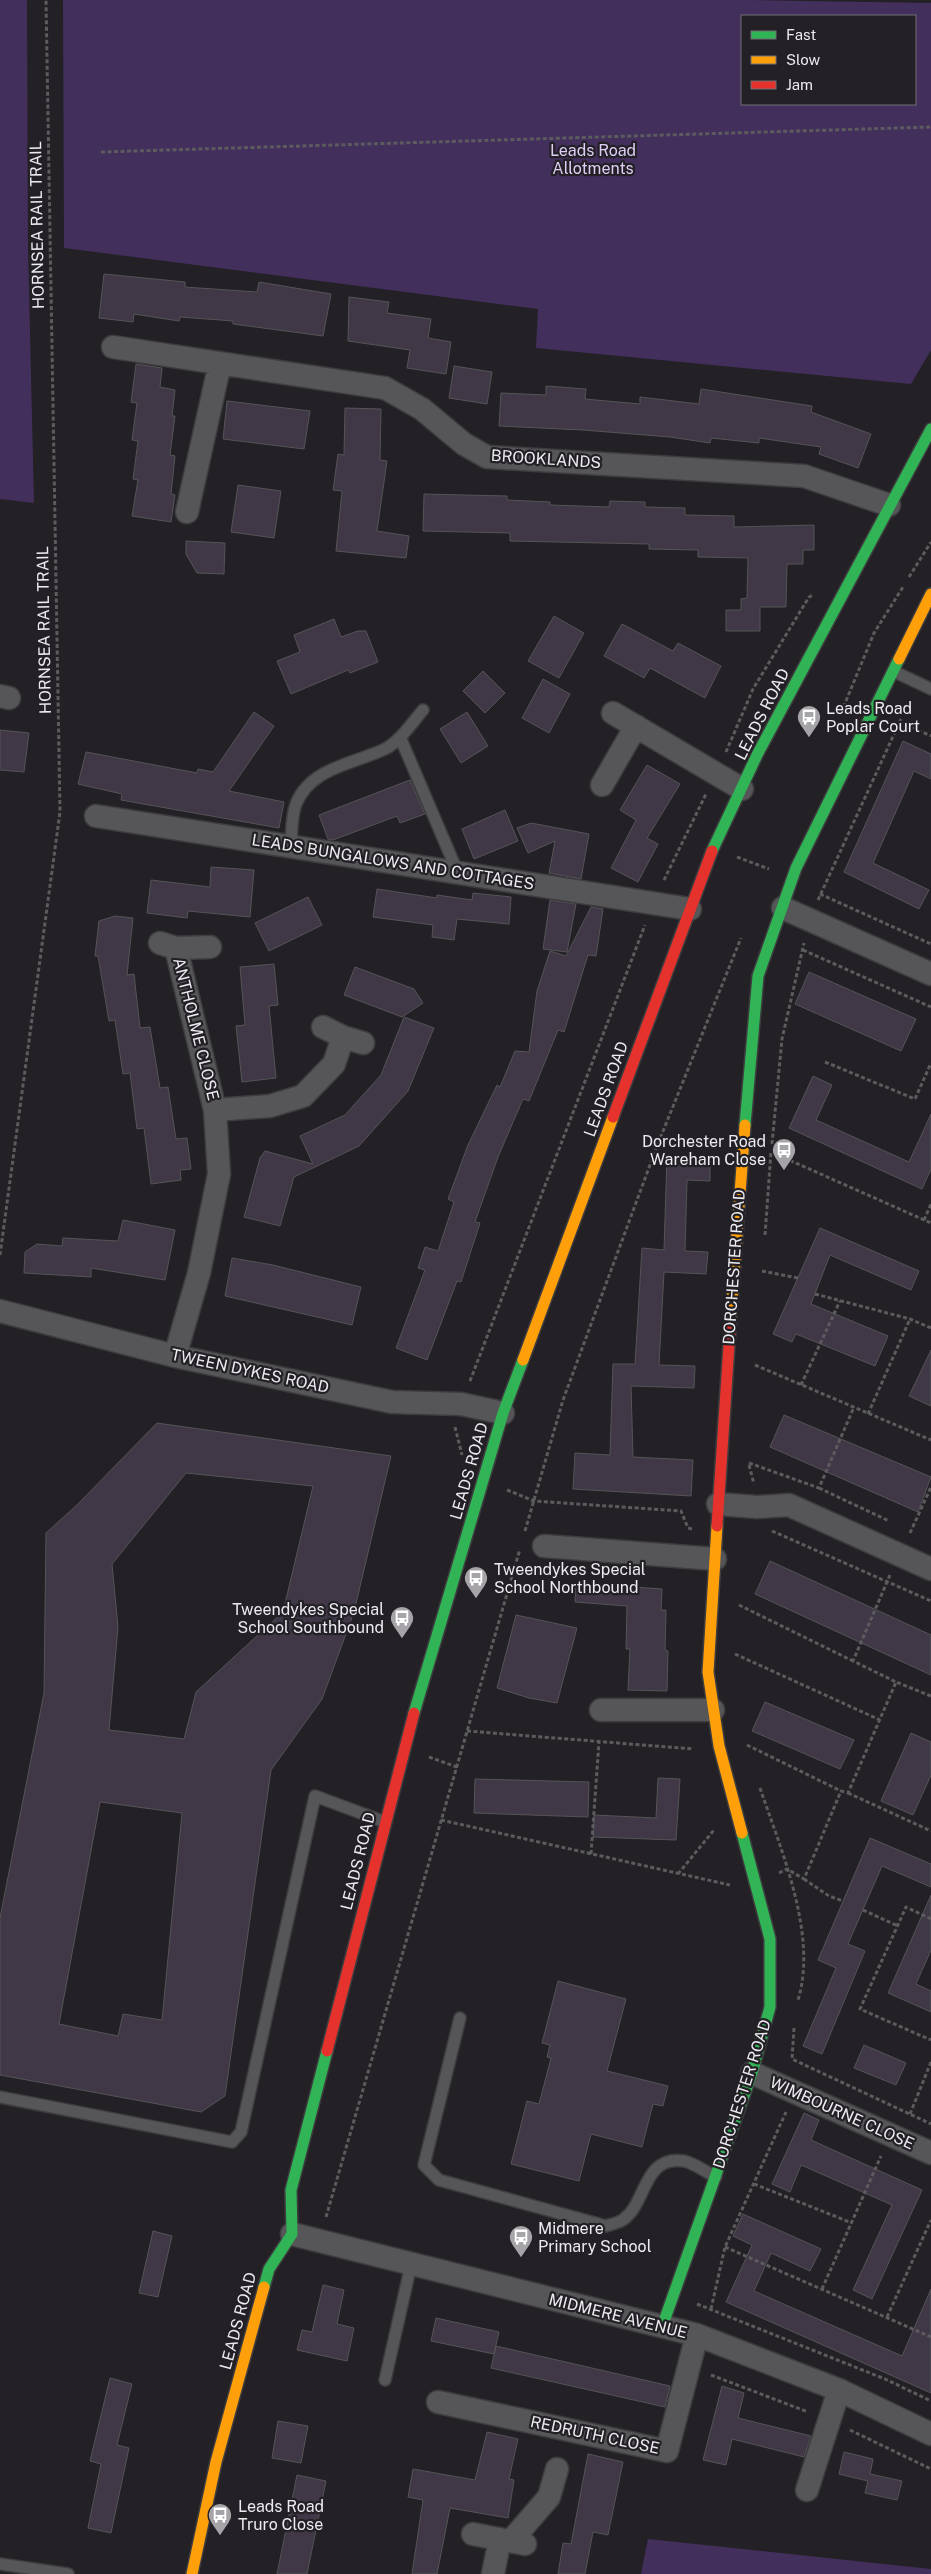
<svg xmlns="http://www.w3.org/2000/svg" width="931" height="2574" font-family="'Public Sans',sans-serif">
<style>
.green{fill:#432f5c;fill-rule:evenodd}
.building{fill:#403847;stroke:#555457;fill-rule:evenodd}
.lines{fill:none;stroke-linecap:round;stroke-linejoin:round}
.lane-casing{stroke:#3d3c3f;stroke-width:14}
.street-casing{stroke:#3d3c3f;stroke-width:25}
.fast-casing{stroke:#3d3c3f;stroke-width:14}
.slow-casing{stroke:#3d3c3f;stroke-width:14}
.jam-casing{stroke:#3d3c3f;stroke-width:14}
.path{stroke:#5c5b5e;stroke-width:3;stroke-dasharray:4 2.5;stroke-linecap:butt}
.lane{stroke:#565558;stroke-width:11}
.street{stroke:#565558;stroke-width:22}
.fast{stroke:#30b455;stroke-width:11}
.slow{stroke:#ff9f0a;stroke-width:11}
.jam{stroke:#e5322d;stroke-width:11}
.labels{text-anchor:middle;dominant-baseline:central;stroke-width:4.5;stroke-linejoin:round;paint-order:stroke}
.park-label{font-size:16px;fill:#dfcff7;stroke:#232026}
.street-label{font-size:16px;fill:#ecebef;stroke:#232026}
.poi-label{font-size:16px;fill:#ecebef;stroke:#232026;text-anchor:start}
</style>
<rect width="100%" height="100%" fill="#232125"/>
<path class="green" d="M0 0H27L28 247 34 503 0 499Z
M63 0H751L931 3V350L911 384 536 348 538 309 64 248ZM742 16H915V104H742Z
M648 2539 931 2569V2574H641Z"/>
<path class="building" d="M104 274 185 282V287L257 292 259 282 331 294 323 336 233 324V321L180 317 179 321 134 314 133 322 99 318Z
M349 297 389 302 387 313 431 319 428 338 451 342 446 374 407 368 410 350 348 341Z
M136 364 162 368 160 387 175 390 172 416H175L170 455 175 456 171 494 175 495 171 522 132 516 138 480 133 479 138 441 132 440 137 403 131 402Z
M454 366 492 372 487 404 449 398Z
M546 386 586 389 585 399 640 404V397L699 404 701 389 812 406 811 412 871 434 858 468 819 454 821 447 759 438V443L711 438 710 443 670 437 583 430 499 426 501 393 546 395Z
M227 401 310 411 304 449 223 439Z
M345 408 381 409 380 460 387 461 377 531 409 536 406 558 336 551 342 491 333 490 338 454 344 455Z
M238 485 281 491 274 538 231 532Z
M424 494 507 496V500L550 502V505L609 507 610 501 645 502V507L685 508V515L734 516V527L814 525V550H803V564H787L786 607H760V631H726V610H741V599L747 598 748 558 698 557V550L649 549V544L510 541V533L423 531Z
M186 541 225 543 224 574 197 573 186 554Z
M554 616 584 633 559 678 528 661Z
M334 619 341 637 358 631H366L378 662 350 673 348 670 291 694 277 661 300 652 294 635Z
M622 624 673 651 678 643 721 666 705 698 650 668 644 678 604 656Z
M483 671 505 693 485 713 463 691Z
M543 679 570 694 549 733 522 718Z
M254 712 274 726 229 791 284 802 279 828 121 800 122 794 78 784 86 752 197 773 198 769 213 772Z
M467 712 488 746 461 763 440 729Z
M0 730 29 733 24 772 0 770Z
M903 741 931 754V779L914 771 873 863 929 890 919 909 844 872Z
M647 765 680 784 647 838 658 844 638 882 611 868 636 820 620 810Z
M410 780 425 814 400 823 397 816 333 840 328 839 319 815Z
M505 810 518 841 474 859 462 829Z
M531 823 589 834 581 879 549 873 555 841 528 853 517 828Z
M211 867 254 870 250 917 188 911 187 918 147 913 151 880 210 887Z
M377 889 437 898V895L472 900 473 893 511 897 509 924 457 919 454 940 432 937 433 925 373 917Z
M308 897 322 925 269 951 255 923Z
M550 900 576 904 567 952 543 949Z
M591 907 603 909 596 956 588 955 564 1032 558 1030 529 1101 523 1099 498 1157 475 1222 480 1223 461 1282 457 1281 427 1360 396 1348 425 1270 418 1268 425 1247 438 1251 454 1202 448 1199 468 1145 497 1085 500 1087 515 1051 529 1052 537 991 550 951 566 956Z
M115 916 133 918 127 975 134 974 140 1028 150 1027 160 1088 168 1087 176 1139 187 1138 191 1169 180 1170 181 1180 151 1184 144 1128 137 1129 130 1073 123 1074 115 1020 109 1021 98 956H95L99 921Z
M274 964 278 1005 269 1006 276 1078 242 1082 236 1026 245 1025 240 967Z
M355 967 414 989 423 1003 402 1017 344 995Z
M809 972 916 1019 901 1051 795 1004Z
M404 1017 434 1028 408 1091 359 1146 294 1177 280 1226 244 1217 260 1158 265 1151 313 1164 300 1136 345 1115 381 1075Z
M813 1076 832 1085 816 1120 909 1162 931 1114V1169L922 1189 789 1128Z
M667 1157 710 1158V1181L687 1180 685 1251 708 1252 706 1274 664 1272 659 1365 695 1366 694 1388 631 1386 633 1457 693 1460 691 1496 573 1489 575 1453 610 1455 613 1364H635L642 1248 664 1250Z
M123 1220 175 1230 165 1280 91 1268V1277L24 1273 25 1252 37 1244 62 1246 63 1238 118 1241Z
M820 1228 919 1271 911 1290 830 1255 811 1304 888 1336 875 1366 796 1334 792 1342 773 1334Z
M232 1258 273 1265 361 1287 352 1325 225 1296Z
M931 1350V1406L909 1396Z
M784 1415 931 1477 918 1512 770 1447Z
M157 1423 391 1456 354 1612 322 1699 271 1770 225 2096 201 2112 0 2075V1918L44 1693 46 1533 78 1504ZM186 1473 313 1486 283 1612 196 1692 184 1739 109 1730 118 1627 112 1564ZM100 1802 182 1813 162 2020 123 2014 118 2036 59 2024Z
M770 1561 931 1635V1675L755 1594Z
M576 1583 662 1589 661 1610H666L665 1650 668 1651 667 1691 628 1690 630 1649H626L627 1606 575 1602Z
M516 1615 577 1628 557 1703 529 1698 497 1688Z
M765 1702 854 1740 840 1769 752 1731Z
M911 1733 931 1742V1775L913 1815 881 1801Z
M658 1778 680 1779 676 1840 593 1837 594 1815 656 1818Z
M475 1779 589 1782 588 1817 474 1813Z
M870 1838 931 1864V1887L882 1866 848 1944 865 1951 822 2054 803 2046 836 1968 818 1960Z
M931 1895V1950L916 1984 931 1991V2012L888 1993Z
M558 1981 626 1999 607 2071 668 2086 663 2106 653 2104 642 2147 591 2134 579 2181 511 2164 527 2101 539 2104 551 2058 547 2057 550 2045 542 2043Z
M864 2045 906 2063 896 2085 854 2068Z
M804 2113 819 2120 811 2140 922 2190 872 2299 853 2290 892 2205 801 2165 790 2192 772 2184Z
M743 2214 821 2249 810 2271 771 2253 754 2291 902 2356 931 2289V2393L726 2302 752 2245 733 2236Z
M153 2231 172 2236 158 2297 139 2293Z
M323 2285 344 2290 337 2324 354 2328 347 2361 297 2350 302 2330 312 2332Z
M436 2318 499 2332 494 2354 431 2341Z
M496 2346 670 2386 665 2407 491 2368Z
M110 2378 132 2384 117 2445 129 2448 111 2533 88 2528 101 2464 90 2461Z
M722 2386 744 2393 738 2418 811 2436 804 2457 732 2439 726 2465 703 2460Z
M278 2421 308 2426 301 2463 272 2458Z
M487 2432 518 2439 509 2479 514 2480 508 2518 450 2508 437 2574H412L423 2500 408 2497 413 2469 475 2480Z
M844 2452 873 2459 870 2474 902 2481 897 2500 865 2493 868 2481 839 2474Z
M588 2454 623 2462 608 2535 593 2532 585 2574H558L563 2543 571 2544Z
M297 2475 326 2481 307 2574H277Z"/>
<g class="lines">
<g class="lane-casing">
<path id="lane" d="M893 671 931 689
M400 737 458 873
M291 846C292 833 291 816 296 804 310 768 353 764 385 749 400 741 412 723 423 710
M460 2018 424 2165 439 2180 606 2226C611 2224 619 2223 624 2219 647 2202 643 2155 684 2161 694 2163 706 2172 716 2177
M0 2097 232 2142 241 2132 315 1796 385 1822
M385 2380 411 2265
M0 2564 68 2574"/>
</g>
<g class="street-casing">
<path id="street" d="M113 347 385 388 422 409 464 444 487 457 804 476 889 505
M187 512 220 363
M0 696 9 698
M613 713 742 789
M602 785 636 726
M96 816 690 909
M783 908 931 974
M160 943 176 948 210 947
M323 1027 343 1037 363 1043
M215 1110 270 1106 303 1096 334 1064 343 1037
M0 1311 175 1356 392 1402 461 1404 503 1413
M175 1356 199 1273 219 1174 215 1110 176 948
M718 1504 757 1507 789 1505 931 1569
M544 1546 715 1559
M601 1710H713
M752 2073 931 2153
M292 2234 697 2335 839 2390 931 2434
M438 2402 667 2451 697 2335
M807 2490 839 2390
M473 2534 525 2544
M511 2541 549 2497 557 2469
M493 2574 500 2539"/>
</g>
<g class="fast-casing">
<path id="fast" d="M712 851 757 755 931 429
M745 1125 758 976 796 868 899 659
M414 1713 503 1413 523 1360
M264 2287 269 2269 292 2234 291 2190 327 2051
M662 2327 752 2073 770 2007V1939L742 1833"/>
</g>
<g class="slow-casing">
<path id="slow" d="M899 659 931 594
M730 1330 745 1125
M523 1360 613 1117
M717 1526 708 1672 719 1746 742 1833
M192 2574 216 2462 264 2287"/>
</g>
<g class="jam-casing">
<path id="jam" d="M613 1117 712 851
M717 1526 730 1330
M327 2051 414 1713"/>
</g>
<path class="path" d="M101 152 931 127
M909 577 931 542
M841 713 874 633 903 587
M900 722 931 736
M726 752 753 689 809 597 813 595
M737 857 769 869
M664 880 706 794
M820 894 931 944
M818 900 901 719
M803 950 931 1007
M825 1062 915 1099 931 1063
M660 1138 717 1144
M772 1144 782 1039 804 943
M924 1220 931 1204
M765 1235 771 1152 931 1223
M0 1255 60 812 46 0
M762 1271 798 1278
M815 1294 910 1319 931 1328
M755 1365 931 1440
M470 1381 645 925
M801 1385 840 1301
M868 1414 910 1319
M455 1427 462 1455
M749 1463 819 1488 854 1407
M749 1465 754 1484
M819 1488 889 1521
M507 1490 534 1501 681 1511 688 1528 692 1529
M525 1531 563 1400 657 1146 741 938
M772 1531 931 1601
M910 1533 931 1487
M890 1575 853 1661 896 1682
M739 1605 853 1661
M735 1654 880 1720
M467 1731 693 1749
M747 1745 841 1791
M429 1757 457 1767
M760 1788C781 1850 818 1935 798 2000
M848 1793 931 1831
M441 1820 730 1885
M591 1854 599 1742
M779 1873 787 1869 804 1879 841 1791 848 1793 896 1682 931 1696
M678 1874 714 1830
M804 1879 829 1896 843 1901
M863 1910 898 1926
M931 1919 906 1907 860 2009 931 2040
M794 2028 792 2059 931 2124
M910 2114 931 2062
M754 2184 852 2223
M326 2217 520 1549
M725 2247 931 2337
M822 2289 881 2156
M697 2304 885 2379 931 2401
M711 2309 725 2247 786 2112
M887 2317 931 2220
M711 2375 808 2412
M850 2430 931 2469"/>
<use href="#lane" class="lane"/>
<use href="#street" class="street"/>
<use href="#fast" class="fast"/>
<use href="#slow" class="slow"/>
<use href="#jam" class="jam"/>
</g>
<defs>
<g id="bus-pin" transform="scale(1.25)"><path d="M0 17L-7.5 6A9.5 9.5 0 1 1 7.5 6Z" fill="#a6a4a8" stroke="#232026"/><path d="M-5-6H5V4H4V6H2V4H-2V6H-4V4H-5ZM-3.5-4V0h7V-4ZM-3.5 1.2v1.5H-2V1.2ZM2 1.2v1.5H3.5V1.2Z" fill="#fff"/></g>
</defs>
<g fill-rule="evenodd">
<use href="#bus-pin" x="809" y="717"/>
<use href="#bus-pin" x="784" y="1150"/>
<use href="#bus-pin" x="476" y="1578"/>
<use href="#bus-pin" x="402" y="1618"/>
<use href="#bus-pin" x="521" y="2237"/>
<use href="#bus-pin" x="220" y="2515"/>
</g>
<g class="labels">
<g class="park-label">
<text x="593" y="150">Leads Road<tspan x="593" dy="18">Allotments</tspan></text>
</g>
<g class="street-label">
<text transform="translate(37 225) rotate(-91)">HORNSEA RAIL TRAIL</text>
<text transform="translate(546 459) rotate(4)">BROOKLANDS</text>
<text transform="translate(44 630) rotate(-91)">HORNSEA RAIL TRAIL</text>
<text transform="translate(762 714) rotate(-63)">LEADS ROAD</text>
<text transform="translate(393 862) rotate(9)">LEADS BUNGALOWS AND COTTAGES</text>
<text transform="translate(196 1029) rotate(76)">ANTHOLME CLOSE</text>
<text transform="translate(606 1089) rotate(-70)">LEADS ROAD</text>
<text transform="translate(734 1267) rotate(-86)">DORCHESTER ROAD</text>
<text transform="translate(250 1371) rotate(12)">TWEEN DYKES ROAD</text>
<text transform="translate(469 1471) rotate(-74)">LEADS ROAD</text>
<text transform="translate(358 1861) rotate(-76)">LEADS ROAD</text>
<text transform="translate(742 2094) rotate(-72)">DORCHESTER ROAD</text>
<text transform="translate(842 2113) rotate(24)">WIMBOURNE CLOSE</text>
<text transform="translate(618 2316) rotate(14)">MIDMERE AVENUE</text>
<text transform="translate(238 2321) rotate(-75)">LEADS ROAD</text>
<text transform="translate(595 2435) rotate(12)">REDRUTH CLOSE</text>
</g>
<g class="poi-label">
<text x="826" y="708">Leads Road<tspan x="826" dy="18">Poplar Court</tspan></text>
<text x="766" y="1141" text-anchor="end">Dorchester Road<tspan x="766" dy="18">Wareham Close</tspan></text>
<text x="494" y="1569">Tweendykes Special<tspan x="494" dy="18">School Northbound</tspan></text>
<text x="384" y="1609" text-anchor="end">Tweendykes Special<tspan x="384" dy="18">School Southbound</tspan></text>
<text x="538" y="2228">Midmere<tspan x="538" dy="18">Primary School</tspan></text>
<text x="238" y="2506">Leads Road<tspan x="238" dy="18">Truro Close</tspan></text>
</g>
</g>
<rect x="741" y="15" width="175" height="90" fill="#232026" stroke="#737176"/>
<rect x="751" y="31" width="25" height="8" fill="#30b455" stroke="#737176"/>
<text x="786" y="40" font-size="15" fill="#ecebef">Fast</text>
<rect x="751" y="56" width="25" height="8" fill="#ff9f0a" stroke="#737176"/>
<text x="786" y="65" font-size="15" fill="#ecebef">Slow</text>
<rect x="751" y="81" width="25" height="8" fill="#e5322d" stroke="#737176"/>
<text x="786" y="90" font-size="15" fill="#ecebef">Jam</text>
</svg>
